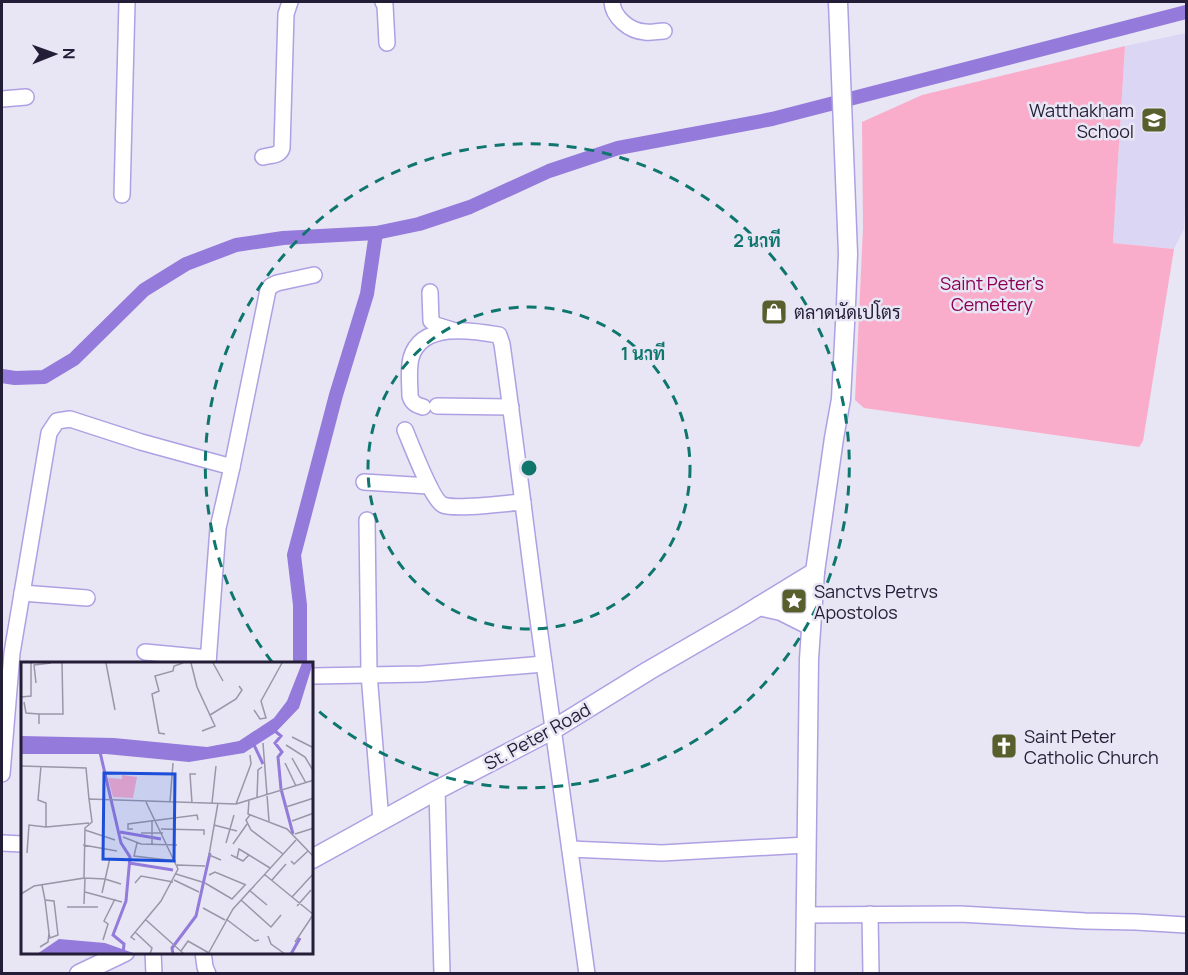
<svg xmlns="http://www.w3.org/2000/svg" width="1188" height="975" viewBox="0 0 1188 975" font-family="Manrope,Sarabun,sans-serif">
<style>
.built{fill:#dcd6f5}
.green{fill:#f9adcb}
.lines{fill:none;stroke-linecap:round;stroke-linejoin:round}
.canal{stroke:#947adb;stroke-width:14}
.minor-casing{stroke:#afa0e3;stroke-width:18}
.tertiary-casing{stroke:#afa0e3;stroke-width:21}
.minor{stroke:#fff;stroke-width:15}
.tertiary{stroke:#fff;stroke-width:18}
.ring{fill:none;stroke:#0f766e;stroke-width:3;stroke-dasharray:10 8}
.labels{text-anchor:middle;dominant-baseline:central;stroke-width:5;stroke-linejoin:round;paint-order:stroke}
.poi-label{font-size:18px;fill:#241d37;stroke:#e8e6f4;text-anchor:start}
.park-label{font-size:18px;fill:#8c0053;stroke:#e8e6f4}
.street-label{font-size:18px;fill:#241d37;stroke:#e8e6f4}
.inset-river{fill:none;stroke:#947adb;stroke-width:3}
.inset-road{fill:none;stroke:#9a96a8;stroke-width:1.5}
.view{fill:#1d4ed8;fill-opacity:0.15;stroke:#1d4ed8;stroke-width:3}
.inset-edge{fill:none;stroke:#241d37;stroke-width:3}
.centre{fill:#0f766e;stroke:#e8e6f4;stroke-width:3}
.ring-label{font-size:18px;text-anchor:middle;font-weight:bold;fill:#0f766e;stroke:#e8e6f4;stroke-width:5;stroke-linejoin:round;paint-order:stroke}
</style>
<rect width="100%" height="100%" fill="#e8e6f4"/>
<polygon class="built" points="1186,33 1186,194 1184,229 1174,249 1113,243 1125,46"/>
<polygon class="green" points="1125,46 1113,243 1174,249 1143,441 1139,447 864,408 855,400 863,228 862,122 922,95"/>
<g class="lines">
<g class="canal">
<polyline points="2,376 15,378 44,377 74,359 144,290 186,264 236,245 283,238 376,233 419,224 470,207 549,171 618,148 772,119 1186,12"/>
<polyline points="300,663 300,605 294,555 336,395 367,294 376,233"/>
</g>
<defs>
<g id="minor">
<polyline points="383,2 385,5 387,43"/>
<path d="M 612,2 C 613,17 629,31 645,32 C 651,33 658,31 664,31"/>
<polyline points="2,99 26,97"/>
<path d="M 263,157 C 271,155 280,156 282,148 L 286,14 L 290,2"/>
<polyline points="122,195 127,2"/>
<polyline points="430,292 431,321 436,325 452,330"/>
<polyline points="437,406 511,407"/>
<path d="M 423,407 C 416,405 412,403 410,396 C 410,385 408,370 411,358 C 421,322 471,330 499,335 L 502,344 C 517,450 529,557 544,663 C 558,767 573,870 587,974"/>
<path d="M 405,430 C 411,444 432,500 443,505 C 456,510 507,503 523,502"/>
<polyline points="364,482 429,486"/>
<polyline points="367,520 369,674 381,821"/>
<polyline points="22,593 87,598"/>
<polyline points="145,652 208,658"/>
<polyline points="208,663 218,528 232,467 268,290 271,286 277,283 314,275"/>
<polyline points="312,676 422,674 544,664"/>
<polyline points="2,774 12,653 49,433 57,421 70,419 141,442 232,467"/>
<polyline points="437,790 442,974"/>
<polyline points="2,843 22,844"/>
<polyline points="570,849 662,853 806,845"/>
<polyline points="870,914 871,974"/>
<polyline points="805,915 960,914 1085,921 1136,922 1186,925"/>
<polyline points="153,952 154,974"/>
<polyline points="203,952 205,967 208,974"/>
</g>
<g id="tertiary">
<polyline points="759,606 781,611 811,626"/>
<polyline points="312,859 437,790 554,729 648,671 743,616 815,572"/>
<polyline points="79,974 125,952"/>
<polyline points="805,974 809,659 815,572 834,438 841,399 846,305 848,254 838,2"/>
</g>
</defs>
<use href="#minor" class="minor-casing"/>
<use href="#tertiary" class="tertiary-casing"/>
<use href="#minor" class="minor"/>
<use href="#tertiary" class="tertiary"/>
</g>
<g class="ring">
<circle cx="529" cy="468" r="161"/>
<path d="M272 662A322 322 0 1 1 314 707"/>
</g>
<defs>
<symbol id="school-square" viewBox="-11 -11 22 22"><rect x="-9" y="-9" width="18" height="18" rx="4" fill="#585e2c" stroke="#e8e6f4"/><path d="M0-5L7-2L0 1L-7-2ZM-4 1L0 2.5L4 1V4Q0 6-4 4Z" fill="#fff"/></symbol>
<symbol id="shop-square" viewBox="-11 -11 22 22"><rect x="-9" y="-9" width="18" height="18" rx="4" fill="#585e2c" stroke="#e8e6f4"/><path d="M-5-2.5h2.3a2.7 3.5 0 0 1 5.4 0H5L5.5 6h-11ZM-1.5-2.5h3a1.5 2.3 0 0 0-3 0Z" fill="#fff"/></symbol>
<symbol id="sight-square" viewBox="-11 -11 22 22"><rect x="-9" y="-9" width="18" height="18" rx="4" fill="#585e2c" stroke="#e8e6f4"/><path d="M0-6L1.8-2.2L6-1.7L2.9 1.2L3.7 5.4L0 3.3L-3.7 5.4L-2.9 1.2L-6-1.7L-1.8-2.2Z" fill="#fff"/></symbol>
<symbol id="church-square" viewBox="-11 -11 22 22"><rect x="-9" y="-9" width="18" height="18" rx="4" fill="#585e2c" stroke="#e8e6f4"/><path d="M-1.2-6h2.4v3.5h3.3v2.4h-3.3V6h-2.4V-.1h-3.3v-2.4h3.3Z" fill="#fff"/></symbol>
</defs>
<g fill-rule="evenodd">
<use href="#school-square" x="1139" y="105" width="30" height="30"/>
<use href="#shop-square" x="759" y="297" width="30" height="30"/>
<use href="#sight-square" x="779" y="586" width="30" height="30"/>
<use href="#church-square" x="989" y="731" width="30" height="30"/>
</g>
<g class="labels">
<g class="poi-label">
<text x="1134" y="110" text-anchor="end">Watthakham<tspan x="1134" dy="21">School</tspan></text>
<text x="794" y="312">ตลาดนัดเปโตร</text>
<text x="814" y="591">Sanctvs Petrvs<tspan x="814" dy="21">Apostolos</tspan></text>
<text x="1024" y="736">Saint Peter<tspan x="1024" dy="21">Catholic Church</tspan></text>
</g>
<g class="park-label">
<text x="992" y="283">Saint Peter's<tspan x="992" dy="21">Cemetery</tspan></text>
</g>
<g class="street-label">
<text transform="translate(537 736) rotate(-29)">St. Peter Road</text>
</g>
</g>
<g transform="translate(21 662)">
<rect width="292" height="292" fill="#e8e6f4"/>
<path d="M 101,113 L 116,115 L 112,136 L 92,135 L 87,116 L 101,117 Z" fill="#f9adcb"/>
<path d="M 281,1 L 292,1 L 278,46 L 254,71 L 223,91 L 168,100 L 85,92 L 0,92 L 0,74 L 93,76 L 186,85 L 218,79 L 253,56 L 266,39 ZM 38,277 L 84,281 L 115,292 L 16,292 Z" fill="#947adb"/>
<path class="inset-river" d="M 254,69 L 260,74 L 254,81 L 261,90 L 257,95 L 260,127M 233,83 L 242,102M 79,90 L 100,181 L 109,195 L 105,239 L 92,273 L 103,282 L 102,292M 260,127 L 272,172M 99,170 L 140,177M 108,201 L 152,208M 152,292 L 151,286 L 175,254 L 189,191M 270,292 L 279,276"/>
<path class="inset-road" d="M 85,1 L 94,48M 170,1 L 176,25 L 194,64 L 181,69M 192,1 L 202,19M 15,21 L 13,3 L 30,1M 0,35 L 10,34 L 10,1M 3,40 L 5,51 L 18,52M 233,48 L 239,57 L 245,56 L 240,39 L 261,1M 189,53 L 215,37 L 221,28 L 218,24M 18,62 L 18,52 L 42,52 L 41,1M 144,72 L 138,71 L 131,32 L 138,29 L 134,14 L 152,9 L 153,4 L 162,1M 271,75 L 293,86M 242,81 L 248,159M 265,83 L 284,95 L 293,110M 271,96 L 285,121M 264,101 L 275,124M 0,104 L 65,106 L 68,137M 20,104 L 17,138 L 25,141 L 25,165M 236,136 L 237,108 L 241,105M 228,138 L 227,152 L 266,167 L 293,195M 149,140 L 152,101M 171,141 L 169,112 L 175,112M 191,141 L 195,104M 197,141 L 188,193 L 200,198M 215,142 L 230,102 L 229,93M 265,145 L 293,136M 229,153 L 225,158 L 230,168 L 262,192M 131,159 L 131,183M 271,159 L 293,151M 193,163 L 216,169M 112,167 L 107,167 L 107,162 L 176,153 L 177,158M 140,167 L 183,168 L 183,173M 64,168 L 94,178M 120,171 L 142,171M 274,172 L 293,166M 102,175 L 120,182 L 156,183M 116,181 L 113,194 L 155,199M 205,181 L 213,153M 212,182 L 226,162M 62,183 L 96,189M 6,191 L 8,163 L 25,165 L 68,161M 210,193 L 222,199 L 228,193 L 249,206M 216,196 L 218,187 L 228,193M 270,199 L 273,202 L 287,189M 156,203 L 184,204M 155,212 L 181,220M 243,212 L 293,253M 188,213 L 194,210 L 225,223M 63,216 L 84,217 L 100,222M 153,218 L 178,230M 251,218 L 265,202M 114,221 L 120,214 L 152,220M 184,221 L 211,237 L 224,223M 21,223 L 24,238 L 33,239 L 37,273 L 29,276 L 28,272M 228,228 L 246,243M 64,230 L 101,240M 81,231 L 89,196M 0,232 L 13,224 L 63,216 L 64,166 L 71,160 L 68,137 L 215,142 L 293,118M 271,235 L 293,211M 220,238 L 250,265 L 260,253M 63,242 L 64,216M 276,244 L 290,228M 46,245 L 77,245M 182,246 L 204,258M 205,257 L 234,279 L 238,278M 125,258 L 163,292M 114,270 L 131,286 L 129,292M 247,274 L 250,282 L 264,292M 82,278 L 87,262 L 83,259 L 94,237M 114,278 L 110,275 L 140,239 L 157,207 L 125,140M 274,280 L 292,253M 19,285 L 27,280 L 28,271 L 24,238M 160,289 L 167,279 L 188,291M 187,292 L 212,247 L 275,178"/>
<path class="view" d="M 83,111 L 154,112 L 153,199 L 82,197 Z"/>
<rect width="292" height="292" class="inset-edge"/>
</g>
<circle cx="529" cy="468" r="9" class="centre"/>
<g class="ring-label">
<text x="757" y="247">2 นาที</text>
<text x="643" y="360">1 นาที</text>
</g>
<rect width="1188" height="975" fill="none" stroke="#241d37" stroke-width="6"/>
<g transform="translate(54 54) rotate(89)" stroke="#e8e6f4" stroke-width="4.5" paint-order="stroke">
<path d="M0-4.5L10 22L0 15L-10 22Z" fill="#241d37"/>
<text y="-9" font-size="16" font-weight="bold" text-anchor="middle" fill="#241d37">N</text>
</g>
</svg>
